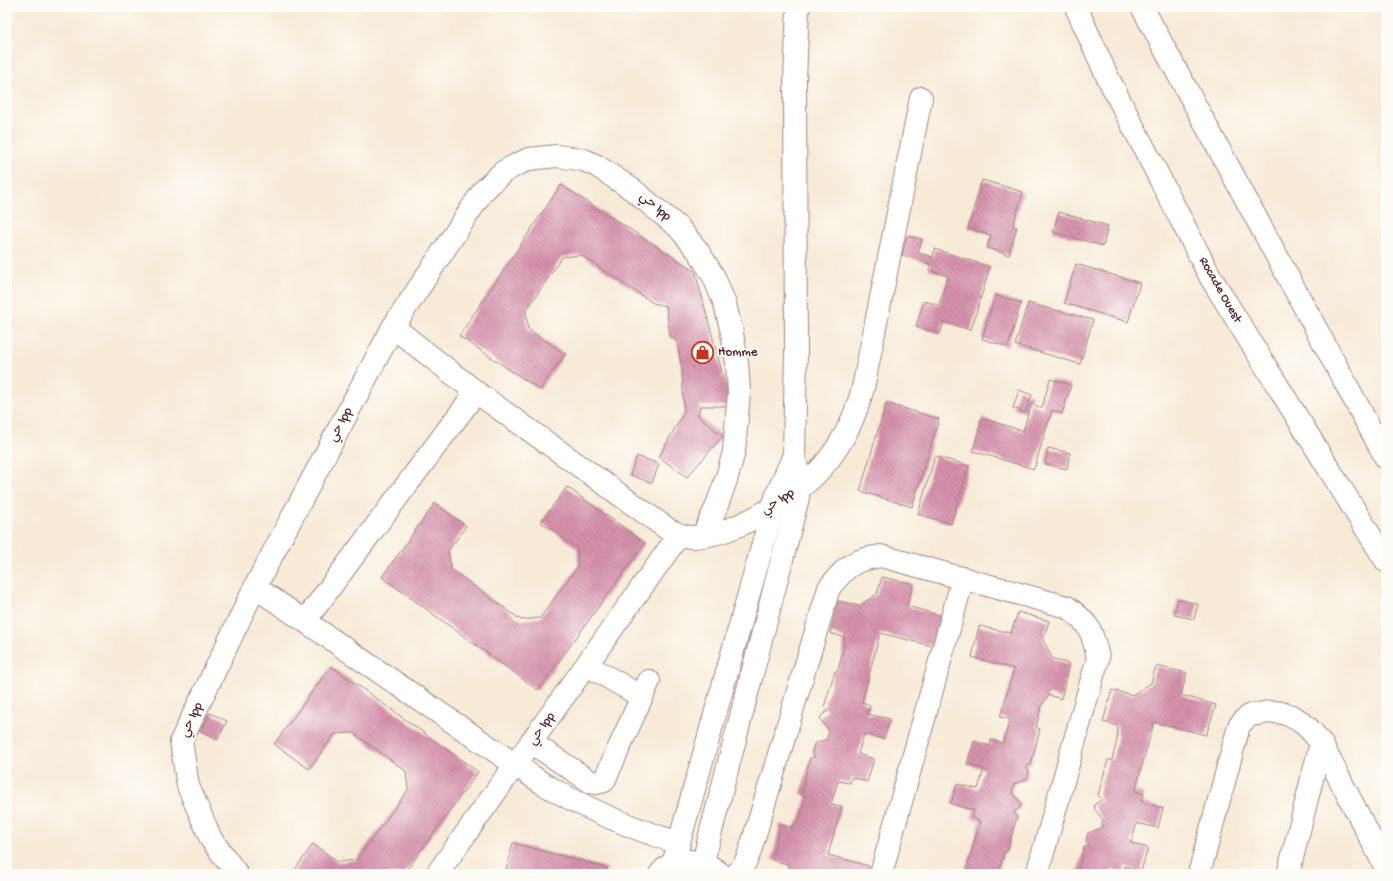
<svg xmlns="http://www.w3.org/2000/svg" width="1393" height="881" viewBox="0 0 1393 881" font-family="'Gochi Hand','Playpen Sans Arabic',sans-serif">
<style>
.building{fill:url(#building-back-hatch)}
.lines{fill:none;stroke-linecap:round;stroke-linejoin:round}
.minor-casing{stroke:#a08481;stroke-width:24}
.major-casing{stroke:#a08481;stroke-width:24}
.highway-casing{stroke:#a08481;stroke-width:24}
.minor{stroke:#fff;stroke-width:22}
.major{stroke:#fff;stroke-width:22}
.highway{stroke:#fff;stroke-width:22}
.labels{text-anchor:middle;dominant-baseline:central;stroke-width:4;stroke-linejoin:round;paint-order:stroke}
.street-label{font-size:13px;fill:#4a1f2b;stroke:#fdfcf7}
.poi-label{font-size:13px;fill:#4a1f2b;stroke:#fdfcf7;text-anchor:start}
</style>
<defs>
<pattern id="building-back-hatch" width="6" height="6" patternUnits="userSpaceOnUse"><rect width="6" height="6" fill="#d792ad"/><path d="M-1 5l2 2M0 0l6 6M5-1l2 2" fill="none" stroke="#b0778d"/></pattern>
</defs>
<rect width="100%" height="100%" fill="#fdfcf7"/>
<filter id="ink" filterUnits="userSpaceOnUse"><feTurbulence type="fractalNoise" baseFrequency=".025" numOctaves="2"/><feDisplacementMap in="SourceGraphic" scale="8" xChannelSelector="R" yChannelSelector="G"/><feConvolveMatrix kernelMatrix="1 2 1 2 8 2 1 2 1" color-interpolation-filters="sRGB"/></filter>
<filter id="wash" filterUnits="userSpaceOnUse"><feTurbulence type="fractalNoise" baseFrequency=".012" numOctaves="4" result="noise"/><feDisplacementMap in="SourceGraphic" scale="16" xChannelSelector="R" yChannelSelector="G"/><feGaussianBlur stdDeviation="0.9" result="paint"/><feColorMatrix in="noise" values="0 0 0 0 0 0 0 0 0 0 0 0 0 0 0 0 0 1.4 0 .05"/><feComposite in="paint" operator="in"/></filter>
<g filter="url(#wash)">
<rect width="100%" height="100%" fill="#f7ead7"/>
<g id="blocks">
<g class="building">
<polygon points="982,180 1023,192 1013,226 1017,227 1009,255 987,248 991,235 968,228"/>
<polygon points="561,185 695,271 731,406 700,406 698,416 723,436 687,477 659,457 684,412 682,369 677,341 670,336 666,306 653,303 581,255 562,257 526,311 528,329 565,354 540,390 459,336"/>
<polygon points="1059,212 1108,226 1103,246 1053,232"/>
<polygon points="907,236 922,239 918,253 933,257 935,249 990,267 971,330 944,322 940,334 916,326 924,301 939,305 948,276 929,270 930,264 902,255"/>
<polygon points="1076,264 1140,283 1128,322 1064,303"/>
<polygon points="995,295 1021,303 1008,347 982,339"/>
<polygon points="1028,303 1093,320 1080,364 1015,345"/>
<polygon points="1050,379 1071,385 1062,414 1052,410 1034,469 973,451 982,418 1023,431 1031,404 1042,408"/>
<polygon points="1019,390 1032,395 1025,413 1013,408"/>
<polygon points="886,403 939,419 912,507 860,491"/>
<polygon points="1048,448 1070,453 1067,469 1045,464"/>
<polygon points="637,456 659,464 652,483 630,475"/>
<polygon points="935,456 969,466 951,524 918,514"/>
<polygon points="567,487 645,543 538,690 382,577 435,503 466,526 448,551 451,569 521,620 540,618 578,566 577,548 541,522"/>
<polygon points="882,577 913,584 907,606 942,616 932,646 880,633 862,702 870,705 867,714 890,719 884,739 864,734 858,754 874,759 867,782 852,777 850,783 838,781 831,804 842,806 828,855 869,866 867,874 793,874 788,864 772,860 780,824 793,828 800,818 806,796 801,794 810,758 815,757 812,752 814,744 827,739 829,731 820,719 822,715 828,711 824,707 835,671 838,671 843,651 844,637 830,633 838,601 859,606 877,594"/>
<polygon points="1178,599 1198,604 1194,619 1174,615"/>
<polygon points="1018,612 1049,621 1043,640 1053,659 1069,664 1061,699 1049,695 1042,705 1036,727 1040,729 1031,765 1026,766 1029,771 1027,779 1014,784 1012,792 1021,804 1020,808 1014,812 1017,817 1007,852 1004,852 998,874 965,874 980,821 971,818 974,810 951,804 957,784 978,789 984,769 967,764 974,741 990,746 991,740 1003,743 1010,719 1000,717 1014,669 972,657 979,626 1011,633"/>
<polygon points="331,666 478,772 404,874 292,874 313,844 338,862 356,860 408,790 406,771 353,733 335,734 309,769 274,744"/>
<polygon points="1156,666 1187,673 1181,695 1216,705 1206,735 1154,722 1135,791 1144,794 1141,802 1163,808 1158,828 1137,823 1131,843 1148,848 1141,871 1125,866 1124,872 1112,869 1111,874 1077,874 1084,847 1089,846 1086,841 1088,833 1101,828 1103,820 1094,808 1095,804 1102,800 1098,795 1108,760 1112,760 1117,740 1118,726 1103,722 1112,690 1132,695 1151,683"/>
<polygon points="210,713 227,721 218,739 201,731"/>
<polygon points="513,843 607,868 605,874 505,874"/>
</g>
</g>
</g>
<g filter="url(#ink)">
<use href="#blocks" fill-opacity="0" stroke="#a08481" stroke-width="1"/>
<g class="lines">
<defs>
<g id="minor">
<path d="M 393,327 L 476,392 L 669,530 C 676,533 683,537 692,537 C 737,536 802,494 829,459 C 846,437 856,415 863,388 L 921,98"/>
<path d="M 255,587 L 542,783 C 586,809 630,828 679,843"/>
<polyline points="305,621 476,392"/>
<polyline points="587,665 642,697"/>
<polyline points="532,743 591,782 596,783 604,781 649,681"/>
<polyline points="237,874 211,839 188,786 181,741 255,587 393,327 483,191 503,172 516,165 529,159 557,156 584,160 597,166 633,190 679,228 698,251 714,277 725,304 732,333 737,363 739,392 734,452 726,480 716,508 703,535"/>
<polyline points="437,874 679,535"/>
<path d="M 737,874 L 745,863 L 750,851 L 829,588 C 847,566 852,560 881,556 L 1067,607 C 1090,624 1092,630 1098,658 L 1037,874"/>
<polyline points="881,874 963,578"/>
<path d="M 1199,874 L 1239,726 C 1242,722 1247,717 1251,715 C 1254,714 1260,714 1263,713 C 1289,708 1306,723 1321,743 L 1386,868"/>
<polyline points="1288,874 1321,743"/>
</g>
<g id="major">
<polyline points="703,862 798,498 799,477 794,455 796,352 795,80 798,7"/>
<polyline points="673,864 777,494 794,455"/>
<path d="M 660,874 C 676,854 704,859 721,874"/>
</g>
<g id="highway">
<polyline points="1076,7 1107,76 1211,278 1386,561"/>
<polyline points="1142,7 1386,458"/>
</g>
</defs>
<use href="#minor" class="minor-casing"/>
<use href="#major" class="major-casing"/>
<use href="#highway" class="highway-casing"/>
<use href="#minor" class="minor"/>
<use href="#major" class="major"/>
<use href="#highway" class="highway"/>
</g>
</g>
<defs>
<symbol id="shop-ring" viewBox="-11 -11 22 22"><circle r="9.5" fill="#fdfcf7" stroke="#c8321e" stroke-width="1.5"/><path d="M-5-2.5h2.3a2.7 3.5 0 0 1 5.4 0H5L5.5 6h-11ZM-1.5-2.5h3a1.5 2.3 0 0 0-3 0Z" fill="#c8321e"/></symbol>
</defs>
<g fill-rule="evenodd">
<use href="#shop-ring" x="690" y="340" width="25" height="25"/>
</g>
<g class="labels">
<g class="street-label">
<text transform="translate(655 207) rotate(40)">حي lpp</text>
<text transform="translate(1220 290) rotate(60)">Rocade Ouest</text>
<text transform="translate(341 425) rotate(-62)">حي lpp</text>
<text transform="translate(778 502) rotate(-34)">حي lpp</text>
<text transform="translate(192 720) rotate(-65)">حي lpp</text>
<text transform="translate(542 729) rotate(-55)">حي lpp</text>
</g>
<g class="poi-label">
<text x="718" y="352">Homme</text>
</g>
</g>
<rect width="1393" height="881" fill="none" stroke="#fdfcf7" stroke-width="24"/>
</svg>
